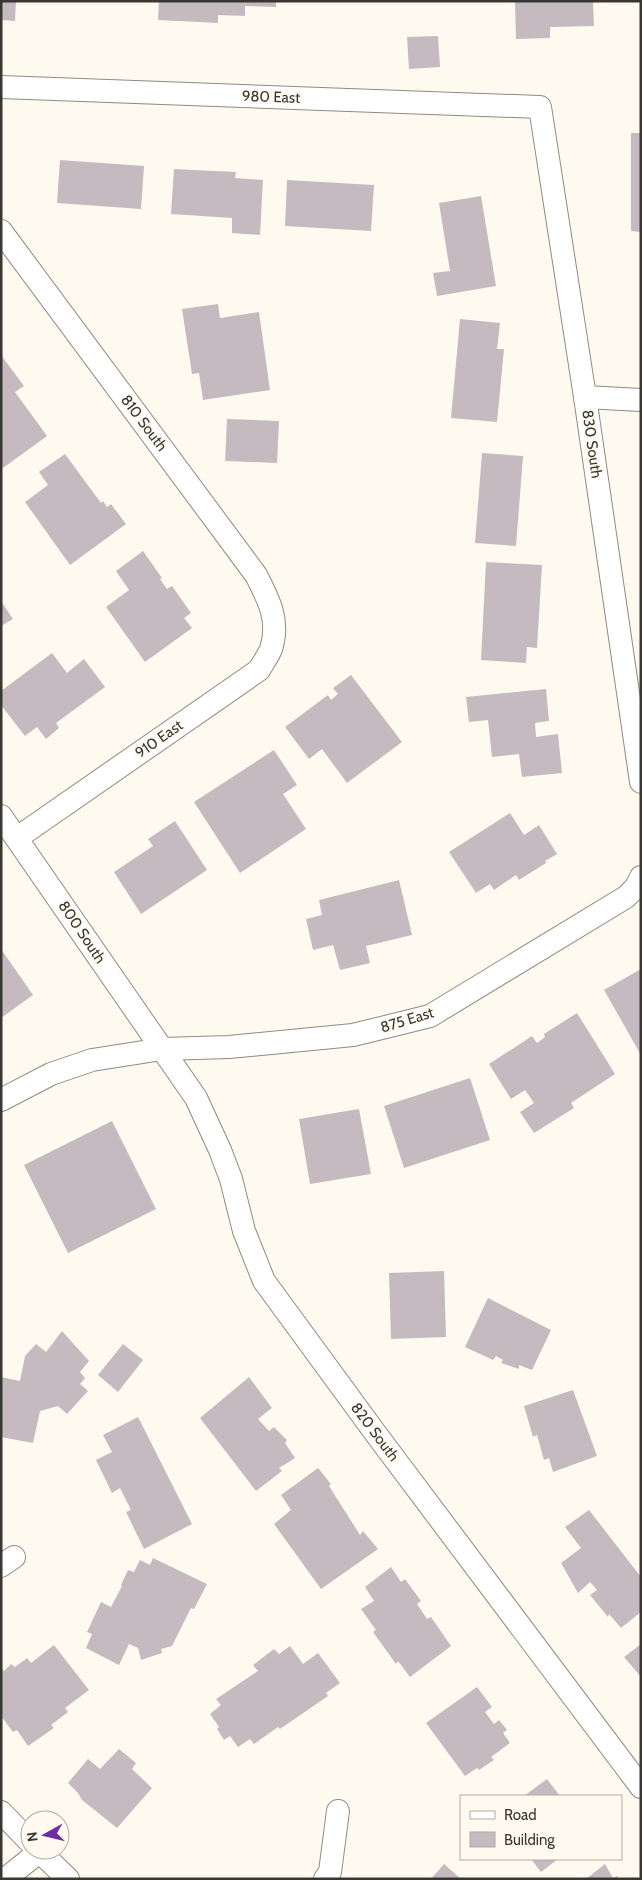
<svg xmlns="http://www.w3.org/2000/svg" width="642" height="1880" viewBox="0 0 642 1880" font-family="Cabin,sans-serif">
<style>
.building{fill:#c5bac0}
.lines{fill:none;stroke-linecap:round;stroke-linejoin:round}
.minor-casing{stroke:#8f8a80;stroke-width:24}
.minor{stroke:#fff;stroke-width:22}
.labels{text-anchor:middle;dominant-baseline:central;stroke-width:4;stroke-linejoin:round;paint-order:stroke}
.street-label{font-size:15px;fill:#383732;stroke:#fffaef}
</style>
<rect width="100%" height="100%" fill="#fffaef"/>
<g class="building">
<polygon points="1,1 16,1 15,21 1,20"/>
<polygon points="159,1 276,1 276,7 245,6 245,16 218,15 218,23 158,20"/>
<polygon points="515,1 593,1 594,26 550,27 550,38 516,39"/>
<polygon points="438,36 440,67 409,69 407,37"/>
<polygon points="631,133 641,133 641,232 631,231"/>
<polygon points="60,160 144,166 141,209 57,203"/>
<polygon points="174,169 236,172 235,178 263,180 260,235 232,233 232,218 171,214"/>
<polygon points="287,180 374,185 371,231 285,226"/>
<polygon points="481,196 496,286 437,296 433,273 450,271 439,203"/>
<polygon points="218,304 220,318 259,312 270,390 203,400 199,373 192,374 182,309"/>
<polygon points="460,319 500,323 497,349 504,349 497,422 451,418"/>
<polygon points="1,355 24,386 15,392 47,436 3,468 1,466"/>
<polygon points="227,419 279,421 277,463 225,461"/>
<polygon points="482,453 523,456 516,546 475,543"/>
<polygon points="65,454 101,503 103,501 107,507 111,504 126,524 70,565 25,502 48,485 39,472"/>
<polygon points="143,551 162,578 160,579 167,589 172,586 191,613 184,618 192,628 145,662 106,607 129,590 116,571"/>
<polygon points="486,562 542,565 537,648 527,647 526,663 481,660"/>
<polygon points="1,601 13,619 1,626"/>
<polygon points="52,653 67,673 84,659 105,687 56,723 59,728 46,739 37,727 25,736 1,705 1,691"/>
<polygon points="351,675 402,742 347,783 322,749 309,759 285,727 328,695 331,700 338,694 333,688"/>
<polygon points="546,689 549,721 535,723 536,737 558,734 562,773 522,777 519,754 492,757 488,720 469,722 466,697"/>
<polygon points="274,750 297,785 283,794 306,829 240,873 194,802"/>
<polygon points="510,813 524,835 539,825 557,854 545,861 546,863 519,880 516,875 494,890 490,884 476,893 449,852"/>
<polygon points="175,821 207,870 141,914 114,872 153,846 148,839"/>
<polygon points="399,880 412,935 366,946 370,963 340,970 333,945 313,950 306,919 322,915 319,900"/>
<polygon points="1,949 33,995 1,1018"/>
<polygon points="641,969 641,1055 604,990"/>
<polygon points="577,1013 615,1074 571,1103 574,1108 534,1133 520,1112 534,1103 525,1090 511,1099 489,1064 532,1036 537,1043 545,1037 544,1034"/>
<polygon points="470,1078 490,1140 404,1168 384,1106"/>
<polygon points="359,1109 371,1174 310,1184 299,1119"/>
<polygon points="112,1121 156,1209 68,1253 24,1165"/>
<polygon points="444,1271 446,1337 391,1339 389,1273"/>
<polygon points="488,1298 551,1330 532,1370 519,1365 519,1369 501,1363 503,1360 496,1356 493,1360 465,1347"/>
<polygon points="62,1331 89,1361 80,1372 85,1378 80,1384 88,1391 67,1414 58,1406 40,1411 33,1443 1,1437 1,1377 20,1381 25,1356 36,1344 46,1352"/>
<polygon points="123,1344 143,1360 118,1392 98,1375"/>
<polygon points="249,1377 272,1408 258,1419 269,1431 274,1427 287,1440 285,1443 295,1458 279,1468 282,1471 256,1491 200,1418"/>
<polygon points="573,1390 597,1456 553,1472 549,1458 544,1460 537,1435 533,1437 524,1406"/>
<polygon points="138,1417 192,1524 144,1549 126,1512 131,1510 120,1488 112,1493 96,1460 112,1452 103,1435"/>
<polygon points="318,1468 331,1484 329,1486 360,1535 363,1531 378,1549 321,1589 274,1524 291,1510 281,1495"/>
<polygon points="589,1510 641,1577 641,1612 621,1628 609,1614 608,1617 590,1595 597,1590 590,1582 578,1593 561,1563 581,1548 565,1527"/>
<polygon points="153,1558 207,1584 194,1609 191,1608 172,1646 161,1649 162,1653 141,1660 138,1648 129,1644 119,1665 86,1648 92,1634 87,1632 101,1602 111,1607 122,1586 121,1585 128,1570 134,1572 140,1560 150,1565"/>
<polygon points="391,1567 401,1582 405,1579 421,1601 417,1604 427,1619 431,1617 451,1646 410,1677 398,1661 396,1664 373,1632 376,1630 361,1609 374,1601 365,1587"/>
<polygon points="641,1644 641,1677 624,1657"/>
<polygon points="54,1645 89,1690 65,1708 68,1712 51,1725 54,1728 28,1746 17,1730 13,1732 1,1716 1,1667 4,1671 11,1664 15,1667 27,1658 31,1663"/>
<polygon points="290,1646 303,1664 318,1653 340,1683 326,1693 328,1696 280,1729 278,1727 254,1744 250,1739 238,1747 230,1736 224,1740 217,1729 219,1727 210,1714 221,1705 216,1699 258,1671 253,1665 274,1649 279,1654"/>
<polygon points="477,1687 492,1707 485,1712 494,1724 499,1720 507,1730 503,1733 510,1743 491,1757 494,1760 479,1770 477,1768 465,1776 426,1723"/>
<polygon points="119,1749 136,1763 132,1769 152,1788 117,1828 82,1800 78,1793 68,1783 88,1759 100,1769"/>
<polygon points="547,1779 560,1796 524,1796"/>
<polygon points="531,1859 558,1859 541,1872"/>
<polygon points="444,1864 461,1879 431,1879"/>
<polygon points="605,1864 613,1878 617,1876 619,1879 586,1879"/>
</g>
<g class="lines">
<defs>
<g id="minor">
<polyline points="1,87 540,107 585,397 641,782"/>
<path d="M 1,231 L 256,575 C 269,600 280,621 271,649 C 268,656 263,663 259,670 L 17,838"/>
<polyline points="585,397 641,400"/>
<polyline points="1,816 196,1098 220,1150 231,1179 244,1231 264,1281 376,1434 641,1787"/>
<polyline points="1,1100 51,1074 92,1060 162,1049 229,1047 353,1035 430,1016 626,897 636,887 641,877"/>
<polyline points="1,1566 14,1557"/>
<polyline points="1,1812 30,1842"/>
<polyline points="38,1850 68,1879"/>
<polyline points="5,1879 39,1852"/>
<polyline points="325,1879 330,1872 338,1811"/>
</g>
</defs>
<use href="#minor" class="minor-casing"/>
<use href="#minor" class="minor"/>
</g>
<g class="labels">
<g class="street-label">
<text transform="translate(271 97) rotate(2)">980 East</text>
<text transform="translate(144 423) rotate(53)">810 South</text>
<text transform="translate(592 444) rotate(82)">830 South</text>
<text transform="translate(159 739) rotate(-35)">910 East</text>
<text transform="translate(82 932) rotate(56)">800 South</text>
<text transform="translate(407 1020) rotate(-17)">875 East</text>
<text transform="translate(375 1432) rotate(53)">820 South</text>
</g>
</g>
<rect width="642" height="1880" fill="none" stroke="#383732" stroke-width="5"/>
<rect x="460" y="1795" width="162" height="65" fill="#fffaef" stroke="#afaca3"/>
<rect x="470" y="1811" width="25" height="8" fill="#ffffff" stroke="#afaca3"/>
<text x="504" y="1820" font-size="15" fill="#383732">Road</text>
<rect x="470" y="1832" width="25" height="15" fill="#c5bac0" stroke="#afaca3"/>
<text x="504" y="1845" font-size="15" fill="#383732">Building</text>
<g transform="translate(45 1835) rotate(262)"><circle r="24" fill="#fffaef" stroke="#afaca3"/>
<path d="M0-4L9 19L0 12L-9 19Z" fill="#702da1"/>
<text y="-8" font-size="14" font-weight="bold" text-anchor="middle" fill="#383732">N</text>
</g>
</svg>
